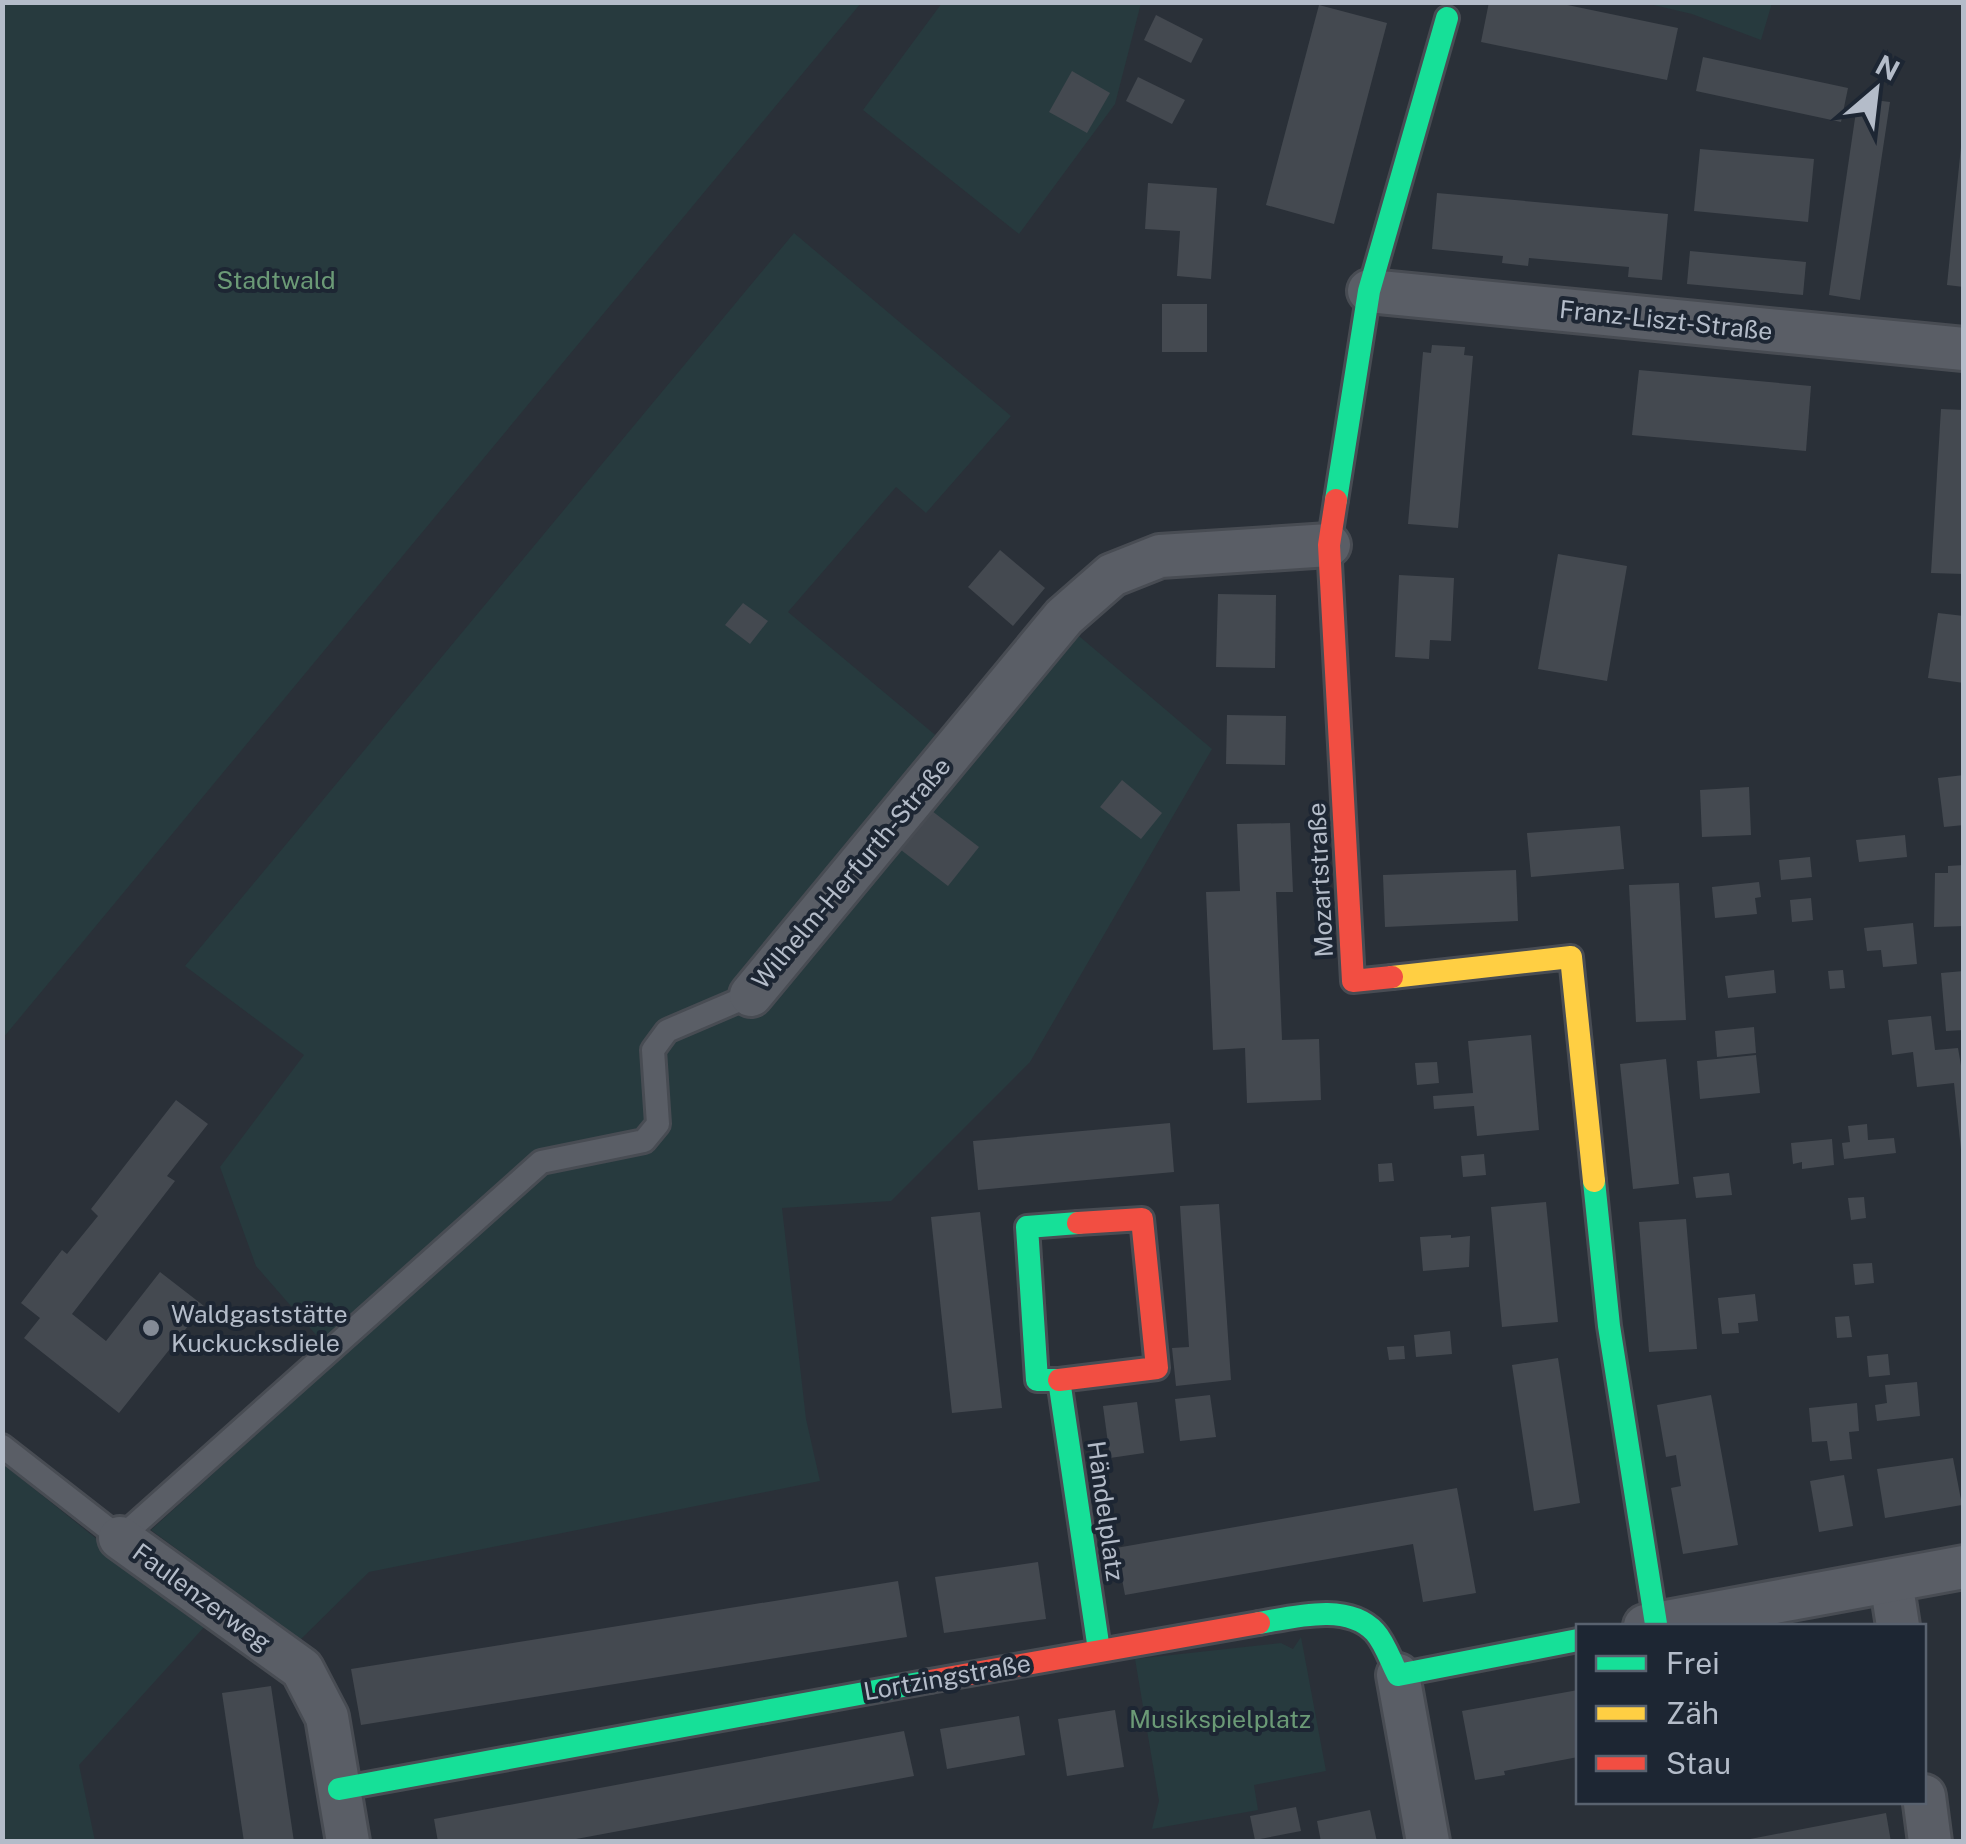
<svg xmlns="http://www.w3.org/2000/svg" width="1966" height="1844" viewBox="0 0 1966 1844" font-family="'Public Sans',sans-serif">
<style>
.green{fill:#273a3e}
.building{fill:#444950}
.lines{fill:none;stroke-linecap:round;stroke-linejoin:round}
.lane-casing{stroke:#484c53;stroke-width:28}
.street-casing{stroke:#484c53;stroke-width:48}
.fast-casing{stroke:#484c53;stroke-width:28}
.slow-casing{stroke:#484c53;stroke-width:28}
.jam-casing{stroke:#484c53;stroke-width:28}
.lane{stroke:#5a5e66;stroke-width:22}
.street{stroke:#5a5e66;stroke-width:42}
.fast{stroke:#16e098;stroke-width:22}
.slow{stroke:#ffcf43;stroke-width:22}
.jam{stroke:#f24e42;stroke-width:22}
.poi-dot{fill:#848b96;stroke:#1d2633;stroke-width:4}
.labels{text-anchor:middle;dominant-baseline:central;stroke-width:8;stroke-linejoin:round;paint-order:stroke}
.park-label{font-size:25px;fill:#6b9a76;stroke:#1d2633}
.street-label{font-size:25px;fill:#b4bcc9;stroke:#1d2633}
.poi-label{font-size:25px;fill:#b4bcc9;stroke:#1d2633;text-anchor:start}
</style>
<rect width="100%" height="100%" fill="#2a3038"/>
<g class="green">
<polygon points="3,2 861,3 3,1038 2,3"/>
<polygon points="942,3 1141,3 1115,104 1019,234 863,110"/>
<polygon points="1645,3 1772,2 1772,3 1761,40 1692,14"/>
<polygon points="794,233 1011,416 926,513 896,487 788,612 970,764 1079,636 1212,749 1030,1062 891,1201 782,1208 806,1419 820,1481 369,1572 300,1640 151,1530 338,1360 256,1266 220,1167 304,1055 185,966"/>
<polygon points="2,1463 205,1626 79,1765 95,1841 3,1841"/>
<polygon points="1301,1637 1326,1771 1254,1785 1258,1810 1152,1829 1159,1801 1135,1659 1281,1643 1293,1649"/>
</g>
<g class="building">
<polygon points="1489,2 1553,2 1678,28 1667,80 1481,42"/>
<polygon points="1319,5 1387,23 1334,224 1266,205"/>
<polygon points="1156,15 1203,39 1191,63 1144,40"/>
<polygon points="1703,57 1848,88 1841,122 1696,91"/>
<polygon points="1072,71 1110,93 1087,133 1049,112"/>
<polygon points="1138,77 1185,100 1172,124 1126,101"/>
<polygon points="1858,98 1890,102 1860,300 1829,295"/>
<polygon points="1961,147 1964,147 1964,287 1947,285"/>
<polygon points="1700,149 1814,159 1808,222 1694,211"/>
<polygon points="1148,183 1217,188 1211,279 1177,276 1180,231 1145,229"/>
<polygon points="1437,193 1668,214 1662,280 1628,277 1629,267 1529,258 1528,266 1502,263 1503,256 1432,249"/>
<polygon points="1690,251 1806,262 1803,295 1687,284"/>
<rect x="1162" y="304" width="45" height="48"/>
<polygon points="1432,345 1465,347 1464,355 1473,356 1458,528 1408,524 1423,352 1431,353"/>
<polygon points="1639,370 1811,386 1806,451 1632,435"/>
<polygon points="1941,409 1964,410 1964,574 1931,573"/>
<polygon points="1000,550 1045,588 1013,626 968,587"/>
<polygon points="1558,554 1627,566 1607,681 1538,669"/>
<polygon points="1399,575 1454,578 1451,641 1430,640 1429,659 1395,657"/>
<polygon points="1218,594 1276,595 1275,668 1216,667"/>
<polygon points="743,603 768,621 750,644 725,625"/>
<polygon points="1938,613 1964,616 1964,683 1928,678"/>
<polygon points="1227,715 1286,716 1285,765 1226,764"/>
<polygon points="1964,775 1964,825 1944,827 1938,778"/>
<polygon points="1122,780 1162,813 1141,839 1100,807"/>
<polygon points="1749,787 1751,835 1702,837 1700,790"/>
<polygon points="932,811 979,847 948,886 901,850"/>
<polygon points="1290,823 1293,892 1276,892 1282,1040 1319,1039 1321,1100 1247,1103 1245,1048 1213,1050 1206,892 1240,891 1237,824"/>
<polygon points="1620,826 1624,869 1531,877 1527,833"/>
<polygon points="1905,835 1907,857 1859,862 1856,840"/>
<polygon points="1810,857 1812,877 1781,880 1779,860"/>
<polygon points="1964,865 1964,926 1934,927 1935,873 1948,873 1948,866"/>
<polygon points="1516,870 1518,921 1385,927 1383,875"/>
<polygon points="1759,882 1761,897 1755,898 1757,914 1715,918 1712,887"/>
<polygon points="1679,883 1686,1020 1636,1022 1629,885"/>
<polygon points="1811,898 1813,920 1792,922 1790,900"/>
<polygon points="1913,923 1917,964 1883,967 1881,950 1867,951 1864,928"/>
<polygon points="1774,970 1776,993 1728,998 1725,976"/>
<polygon points="1843,970 1845,988 1830,989 1828,971"/>
<polygon points="1964,971 1964,1030 1946,1031 1941,973"/>
<polygon points="1931,1016 1935,1050 1958,1048 1964,1083 1964,1150 1961,1150 1954,1083 1917,1087 1913,1052 1892,1055 1888,1020"/>
<polygon points="1754,1027 1756,1053 1717,1057 1715,1031"/>
<polygon points="1531,1035 1539,1130 1477,1136 1474,1106 1434,1109 1433,1096 1473,1093 1468,1041"/>
<polygon points="1756,1055 1760,1093 1700,1099 1697,1061"/>
<polygon points="1666,1059 1679,1184 1633,1189 1620,1064"/>
<polygon points="1437,1062 1439,1083 1417,1085 1415,1063"/>
<polygon points="176,1100 208,1124 167,1176 175,1181 72,1314 106,1341 160,1272 204,1306 119,1413 24,1338 40,1318 21,1303 62,1250 67,1254 98,1216 91,1209"/>
<polygon points="1170,1123 1174,1172 978,1190 973,1141"/>
<polygon points="1867,1124 1868,1140 1894,1138 1896,1153 1844,1159 1842,1143 1850,1142 1848,1126"/>
<polygon points="1832,1139 1834,1165 1802,1169 1802,1162 1793,1164 1791,1143"/>
<polygon points="1484,1154 1486,1175 1463,1177 1461,1156"/>
<polygon points="1392,1163 1394,1181 1379,1182 1378,1164"/>
<polygon points="1729,1173 1732,1195 1696,1198 1693,1177"/>
<polygon points="1864,1197 1866,1218 1851,1220 1848,1198"/>
<polygon points="1546,1202 1558,1322 1502,1327 1491,1207"/>
<polygon points="1219,1204 1231,1380 1176,1386 1172,1348 1189,1347 1180,1206"/>
<polygon points="980,1212 1002,1408 952,1413 931,1217"/>
<polygon points="1686,1219 1697,1349 1649,1352 1639,1222"/>
<polygon points="1451,1235 1451,1238 1470,1236 1469,1267 1423,1271 1420,1237"/>
<polygon points="1872,1263 1874,1283 1855,1285 1853,1264"/>
<polygon points="1755,1294 1758,1321 1738,1323 1739,1333 1722,1334 1718,1298"/>
<polygon points="1849,1316 1852,1337 1837,1338 1835,1317"/>
<polygon points="1450,1331 1452,1354 1416,1357 1414,1335"/>
<polygon points="1404,1346 1405,1359 1389,1360 1387,1347"/>
<polygon points="1888,1354 1890,1375 1869,1377 1867,1356"/>
<polygon points="1558,1358 1580,1503 1534,1511 1512,1365"/>
<polygon points="1917,1382 1920,1416 1877,1421 1875,1405 1887,1403 1885,1385"/>
<polygon points="1210,1395 1216,1437 1180,1441 1175,1399"/>
<polygon points="1711,1395 1738,1545 1683,1554 1671,1488 1681,1486 1678,1468 1676,1455 1666,1457 1657,1405"/>
<polygon points="1137,1402 1144,1453 1110,1458 1103,1406"/>
<polygon points="1857,1403 1859,1431 1849,1432 1852,1459 1830,1461 1827,1441 1812,1442 1809,1408"/>
<polygon points="1953,1458 1962,1505 1885,1518 1877,1469"/>
<polygon points="1844,1475 1853,1526 1819,1532 1810,1481"/>
<polygon points="1457,1488 1476,1593 1423,1602 1413,1544 1125,1595 1116,1548"/>
<polygon points="1038,1562 1046,1619 944,1633 935,1577"/>
<polygon points="898,1581 907,1637 361,1725 351,1669"/>
<polygon points="271,1686 294,1842 244,1842 222,1693"/>
<polygon points="1578,1690 1578,1757 1504,1771 1505,1775 1475,1780 1462,1711"/>
<polygon points="1115,1710 1124,1767 1067,1776 1058,1719"/>
<polygon points="1019,1716 1025,1755 947,1769 940,1729"/>
<polygon points="904,1731 914,1776 560,1842 438,1842 434,1819"/>
<polygon points="1296,1807 1301,1831 1255,1840 1250,1816"/>
<polygon points="1370,1810 1377,1842 1321,1842 1317,1821"/>
<polygon points="1886,1813 1891,1842 1746,1842 1745,1840"/>
</g>
<g class="lines">
<defs>
<polyline id="lane" points="2,1446 120,1538 541,1162 644,1141 658,1124 653,1050 667,1031 751,995"/>
<g id="street">
<polyline points="1369,291 1964,349"/>
<polyline points="751,995 1064,617 1112,575 1160,556 1329,545"/>
<polyline points="120,1538 302,1669 327,1717 348,1842"/>
<polyline points="1891,1581 1898,1626"/>
<polyline points="1645,1626 1964,1567"/>
<polyline points="1398,1675 1428,1842"/>
<polyline points="1924,1796 1930,1842"/>
</g>
<g id="fast">
<polyline points="1336,500 1369,291 1447,18"/>
<polyline points="1594,1181 1609,1326 1656,1624"/>
<polyline points="1078,1223 1027,1227 1037,1380 1059,1380 1099,1650"/>
<path d="M 1259,1623 C 1294,1617 1348,1602 1375,1632 C 1385,1643 1391,1662 1398,1675 L 1578,1640"/>
<polyline points="339,1789 930,1681"/>
</g>
<polyline id="slow" points="1392,977 1571,957 1594,1181"/>
<g id="jam">
<polyline points="1336,500 1329,545 1353,981 1392,977"/>
<polyline points="1059,1380 1157,1368 1142,1219 1078,1223"/>
<polyline points="930,1681 1259,1623"/>
</g>
</defs>
<use href="#lane" class="lane-casing"/>
<use href="#street" class="street-casing"/>
<use href="#fast" class="fast-casing"/>
<use href="#slow" class="slow-casing"/>
<use href="#jam" class="jam-casing"/>
<use href="#lane" class="lane"/>
<use href="#street" class="street"/>
<use href="#fast" class="fast"/>
<use href="#slow" class="slow"/>
<use href="#jam" class="jam"/>
</g>
<circle class="poi-dot" cx="151" cy="1328" r="10"/>
<g class="labels">
<g class="park-label">
<text x="276" y="280">Stadtwald</text>
<text x="1220" y="1719">Musikspielplatz</text>
</g>
<g class="street-label">
<text transform="translate(1666 320) rotate(6)">Franz-Liszt-Straße</text>
<text transform="translate(851 873) rotate(-50)">Wilhelm-Herfurth-Straße</text>
<text transform="translate(1320 880) rotate(-93)">Mozartstraße</text>
<text transform="translate(1106 1511) rotate(82)">Händelplatz</text>
<text transform="translate(202 1597) rotate(36)">Faulenzerweg</text>
<text transform="translate(947 1677) rotate(-10)">Lortzingstraße</text>
</g>
<g class="poi-label">
<text x="171" y="1314">Waldgaststätte<tspan x="171" dy="29">Kuckucksdiele</tspan></text>
</g>
</g>
<rect width="1966" height="1844" fill="none" stroke="#b4bcc9" stroke-width="10"/>
<rect x="1576" y="1624" width="350" height="180" fill="#1d2633" stroke="#59626f" stroke-width="2.5"/>
<rect x="1596" y="1656" width="50" height="15" fill="#16e098" stroke="#59626f" stroke-width="2.5"/>
<text x="1666" y="1674" font-size="30" fill="#b4bcc9">Frei</text>
<rect x="1596" y="1706" width="50" height="15" fill="#ffcf43" stroke="#59626f" stroke-width="2.5"/>
<text x="1666" y="1724" font-size="30" fill="#b4bcc9">Zäh</text>
<rect x="1596" y="1756" width="50" height="15" fill="#f24e42" stroke="#59626f" stroke-width="2.5"/>
<text x="1666" y="1774" font-size="30" fill="#b4bcc9">Stau</text>
<g transform="translate(1876 90) rotate(28)" stroke="#1d2633" stroke-width="8" paint-order="stroke">
<path d="M0-8L18 38L0 25L-18 38Z" fill="#b4bcc9"/>
<text y="-15" font-size="28" font-weight="bold" text-anchor="middle" fill="#b4bcc9">N</text>
</g>
</svg>
